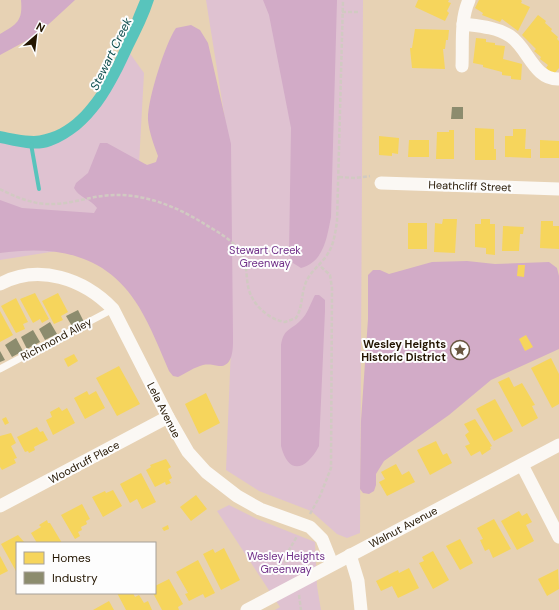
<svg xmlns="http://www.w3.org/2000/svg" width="559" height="610" viewBox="0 0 559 610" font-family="'DM Sans',sans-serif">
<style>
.green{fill:#dfc2d1}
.forest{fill:#d2abc7}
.water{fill:#58c4bc}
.homes{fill:#f6d55c}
.industry{fill:#8c8c6e}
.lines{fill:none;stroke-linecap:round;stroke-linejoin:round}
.stream{stroke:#58c4bc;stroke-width:4}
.path{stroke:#d1cac2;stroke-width:2.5;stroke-dasharray:4 2;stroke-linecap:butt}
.service{stroke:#fbf8f4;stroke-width:7}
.minor{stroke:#fbf8f4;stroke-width:13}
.labels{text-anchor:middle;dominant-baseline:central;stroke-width:4;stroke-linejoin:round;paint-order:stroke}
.street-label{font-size:11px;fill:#231501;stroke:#fdfdfd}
.park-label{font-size:11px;fill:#713089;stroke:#fdfdfd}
.poi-label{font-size:11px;font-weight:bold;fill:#231501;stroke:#fdfdfd;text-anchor:end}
.water-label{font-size:12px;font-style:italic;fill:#0a4b4b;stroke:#fdfdfd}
</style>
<rect width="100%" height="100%" fill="#e7d2b4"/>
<g class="green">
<polygon points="206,0 363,0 360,533 347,538 337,534 311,511 259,491 226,470 231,347 148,315 119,278 96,261 63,250 0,260 0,137 54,140 84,126 126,48 144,73 139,164 220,171 226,126"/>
<polygon points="229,505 257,519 315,542 317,586 321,610 275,610 280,607 217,511"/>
</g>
<g class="forest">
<path d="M 21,0 L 75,0 L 37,35 L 0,55 L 0,34 C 17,24 23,21 21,0 Z"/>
<path d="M 263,0 L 337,0 L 331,217 C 327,237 324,262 301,268 L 293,263 L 289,255 L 291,128 L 269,15 Z"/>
<path d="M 191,25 L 200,30 L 208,43 L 231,144 L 233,336 C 233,346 234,367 219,366 C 213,365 209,364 203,365 C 195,367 186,373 178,377 L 173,376 L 169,371 C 160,350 151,327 139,307 C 107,254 57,245 0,253 L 0,200 L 22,208 L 94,213 L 97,208 C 91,199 79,198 74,188 L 76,183 L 88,173 L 100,143 L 107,143 L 147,165 L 156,162 L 158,156 C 154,145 149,132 148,120 C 147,101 165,44 176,28 Z"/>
<polygon points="467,261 495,264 549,262 557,268 559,276 559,349 491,380 449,415 384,461 376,474 376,485 374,491 369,494 363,493 360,489 361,421 368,319 368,275 373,270 380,270 389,274 432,262"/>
<path d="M 315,295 L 319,295 L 325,300 L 325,311 L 319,446 C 307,469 289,477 281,446 L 281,345 C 284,328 290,331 300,321 C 308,314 310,304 315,295 Z"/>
</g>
<path class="water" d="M 140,0 L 154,0 C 149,16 141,32 133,48 C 115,87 94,130 51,146 C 35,152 16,146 0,143 L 0,131 C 11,133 23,136 34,136 C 94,132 120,47 140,0 Z"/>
<g class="homes">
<polygon points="418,0 449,0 448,2 451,3 447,11 449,13 445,21 415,7"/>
<polygon points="479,0 521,0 522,1 521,3 530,7 518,31 502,19 500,22 482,15 483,13 475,8"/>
<polygon points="538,15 546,21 545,23 552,29 551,31 558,37 557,39 559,41 559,68 554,74 546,68 548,65 540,59 541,57 534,51 536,49 522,35"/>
<polygon points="415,29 449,30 448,40 446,40 445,49 443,49 445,69 412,68 410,48 412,48"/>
<polygon points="476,38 486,39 486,42 495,43 495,45 505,46 503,59 522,64 521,80 511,79 511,76 502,75 502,72 483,67 483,65 473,63"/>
<polygon points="475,128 494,129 494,149 496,149 496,160 475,160"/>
<polygon points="513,129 526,129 525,149 531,149 531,158 505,157 505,136 513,136"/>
<polygon points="449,130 454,130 454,159 436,159 437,132 449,132"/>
<polygon points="379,136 399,138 398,154 392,153 392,156 379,155"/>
<polygon points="409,140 429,140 429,157 408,157"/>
<polygon points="540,140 559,141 559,158 540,158"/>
<polygon points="443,219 457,219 455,253 434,252 435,223 442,224"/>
<polygon points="481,219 490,219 490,224 495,224 495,255 486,254 486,248 475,247 475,224 481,224"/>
<polygon points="541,221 553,221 553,226 559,226 559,249 540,248"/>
<rect x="408" y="223" width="19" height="26"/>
<polygon points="503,226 524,227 523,234 520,234 519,251 502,251"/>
<polygon points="518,265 525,265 524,277 517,276"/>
<polygon points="35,293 49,319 42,323 40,319 33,323 20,299"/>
<polygon points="58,293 68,312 61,316 63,320 54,324 42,301"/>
<polygon points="16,298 28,322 23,324 25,329 16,333 1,306"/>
<polygon points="0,311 13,335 0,342"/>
<polygon points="526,335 533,347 525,351 519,339"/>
<polygon points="74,354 78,361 68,367 64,359"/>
<polygon points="551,358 559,374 559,404 552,408 531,368"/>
<polygon points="119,366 140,404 117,416 96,378"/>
<polygon points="509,377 514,387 522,383 535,405 532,406 538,418 522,427 498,382"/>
<polygon points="87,391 89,395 96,391 105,408 85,419 74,398"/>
<polygon points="206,393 220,423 199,434 185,404"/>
<polygon points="495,399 513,431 494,441 476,409"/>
<polygon points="59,407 62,411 67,408 75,423 53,435 46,420 52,417 50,412"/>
<polygon points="6,417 9,423 5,425 2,419"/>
<polygon points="475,419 492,446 490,447 491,449 482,455 480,451 471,456 465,446 470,444 465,435 469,432 464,424"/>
<polygon points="37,427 40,432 43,431 48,440 34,447 35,450 29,453 28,451 25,452 17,437"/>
<polygon points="11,433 16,443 11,446 17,458 14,459 16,463 2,470 0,467 0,436"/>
<polygon points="436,441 443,455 447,453 452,463 430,475 417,450"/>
<polygon points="166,459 171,467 168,469 172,478 169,480 171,483 166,485 165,482 155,487 146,470 151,467 150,465"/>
<polygon points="396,464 402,475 409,471 415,482 387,496 379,482 385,479 381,472"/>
<polygon points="141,473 156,502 142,509 137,499 130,503 120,484"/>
<polygon points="113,490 122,506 103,517 92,497 105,491 106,493"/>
<polygon points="196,495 207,509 191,521 180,507"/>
<polygon points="82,504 90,519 86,521 87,524 81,527 82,530 78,532 80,536 75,539 61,515"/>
<polygon points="519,511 522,516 527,513 532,522 526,525 534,541 517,550 501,521"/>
<polygon points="494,519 511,549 493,558 489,549 485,551 480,540 483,539 477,528"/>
<polygon points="47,520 48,523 50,523 62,543 37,543 31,533 41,527 39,525"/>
<polygon points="168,525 169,529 164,531 162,528"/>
<polygon points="18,535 25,543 17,543 17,573 1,544"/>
<polygon points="460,539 473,563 460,570 446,546"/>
<polygon points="224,548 240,580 221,590 203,554 213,549 215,553"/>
<polygon points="433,551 449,580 433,589 419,563 424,561 422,557"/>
<polygon points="0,556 8,571 0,575"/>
<polygon points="198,560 215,593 205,598 203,594 189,601 185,594 188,593 176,572"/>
<polygon points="409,568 419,588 398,598 392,586 381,591 376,581 398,570 399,573"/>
<polygon points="558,569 559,589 547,596 538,579"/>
<polygon points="169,579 183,604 178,607 179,610 162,610 153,593 155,593 155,586"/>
<polygon points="117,593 133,593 135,597 139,595 144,603 148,601 152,610 126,610"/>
<polygon points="109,601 114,610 93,610"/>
</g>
<g class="industry">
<polygon points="452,107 463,107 463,119 451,119"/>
<polygon points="78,310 84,322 73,328 66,316"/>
<polygon points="50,322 57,334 45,340 39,329"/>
<polygon points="33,330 40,342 27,349 21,337"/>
<polygon points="16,338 23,351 12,357 5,345"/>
<polygon points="0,351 5,360 0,362"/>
</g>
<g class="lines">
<polyline class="stream" points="31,144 39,189"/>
<g class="path">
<polyline points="342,12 359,12"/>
<polyline points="339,177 355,178 370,176"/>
<path d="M 0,189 C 15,197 35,205 52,204 C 73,204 94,195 115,195 C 146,194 180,208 206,225 C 218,232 234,241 241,253 C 247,263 246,275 248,286 C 251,303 267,319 285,322 L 296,318 C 303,307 301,294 306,282 C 310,272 321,264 327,255 C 334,245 335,233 337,222 L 343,0"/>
<polyline points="310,514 320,496 331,468 332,288 330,275 319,265"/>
<path d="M 289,574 C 280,559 290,550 297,536"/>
<polyline points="299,595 301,610"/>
</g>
<polyline class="service" points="0,369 113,309"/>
<g class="minor">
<path d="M 463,24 C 479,26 496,27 510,36 C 528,48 534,80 559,79"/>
<path d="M 462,66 C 463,44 460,20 469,0"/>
<polyline points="381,183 559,189"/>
<path d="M 0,284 C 39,263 84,279 113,309 L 168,417 L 188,452 L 206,472 L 237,496 L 260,509 L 310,527 L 322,539 L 332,564"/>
<polyline points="522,465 559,537"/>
<polyline points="0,506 168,417"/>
<polyline points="350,555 358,581 361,610"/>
<polyline points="247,610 559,445"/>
</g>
</g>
<defs>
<symbol id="sight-ring" viewBox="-11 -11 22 22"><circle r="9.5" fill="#fdfdfd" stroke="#685740" stroke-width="1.5"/><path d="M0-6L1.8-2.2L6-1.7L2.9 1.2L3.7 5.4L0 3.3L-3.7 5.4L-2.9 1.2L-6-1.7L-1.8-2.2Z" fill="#685740"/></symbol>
</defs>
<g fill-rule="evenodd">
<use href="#sight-ring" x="449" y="339" width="22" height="22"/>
</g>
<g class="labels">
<g class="street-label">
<text transform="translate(470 186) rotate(2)">Heathcliff Street</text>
<text transform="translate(56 339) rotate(-28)">Richmond Alley</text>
<text transform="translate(164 410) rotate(63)">Lela Avenue</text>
<text transform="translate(84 462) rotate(-28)">Woodruff Place</text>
<text transform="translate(403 527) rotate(-28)">Walnut Avenue</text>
</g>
<g class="park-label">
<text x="265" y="250">Stewart Creek<tspan x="265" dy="13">Greenway</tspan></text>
<text x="286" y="556">Wesley Heights<tspan x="286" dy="13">Greenway</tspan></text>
</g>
<g class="poi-label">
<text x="446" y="344">Wesley Heights<tspan x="446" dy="13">Historic District</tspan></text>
</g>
<g class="water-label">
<text transform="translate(111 54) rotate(-64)">Stewart Creek</text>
</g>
</g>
<rect x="16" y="542" width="140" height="52" fill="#fdfdfd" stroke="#a6a098"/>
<rect x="24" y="552" width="20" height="12" fill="#f6d55c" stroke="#a6a098"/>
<text x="52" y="562" font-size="12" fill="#231501">Homes</text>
<rect x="24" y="572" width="20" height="12" fill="#8c8c6e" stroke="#a6a098"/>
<text x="52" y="582" font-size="12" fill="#231501">Industry</text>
<g transform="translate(36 36) rotate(28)" stroke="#fdfdfd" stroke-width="3" paint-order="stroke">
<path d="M0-3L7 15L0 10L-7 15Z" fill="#231501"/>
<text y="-6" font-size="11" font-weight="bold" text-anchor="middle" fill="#231501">N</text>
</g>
</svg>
